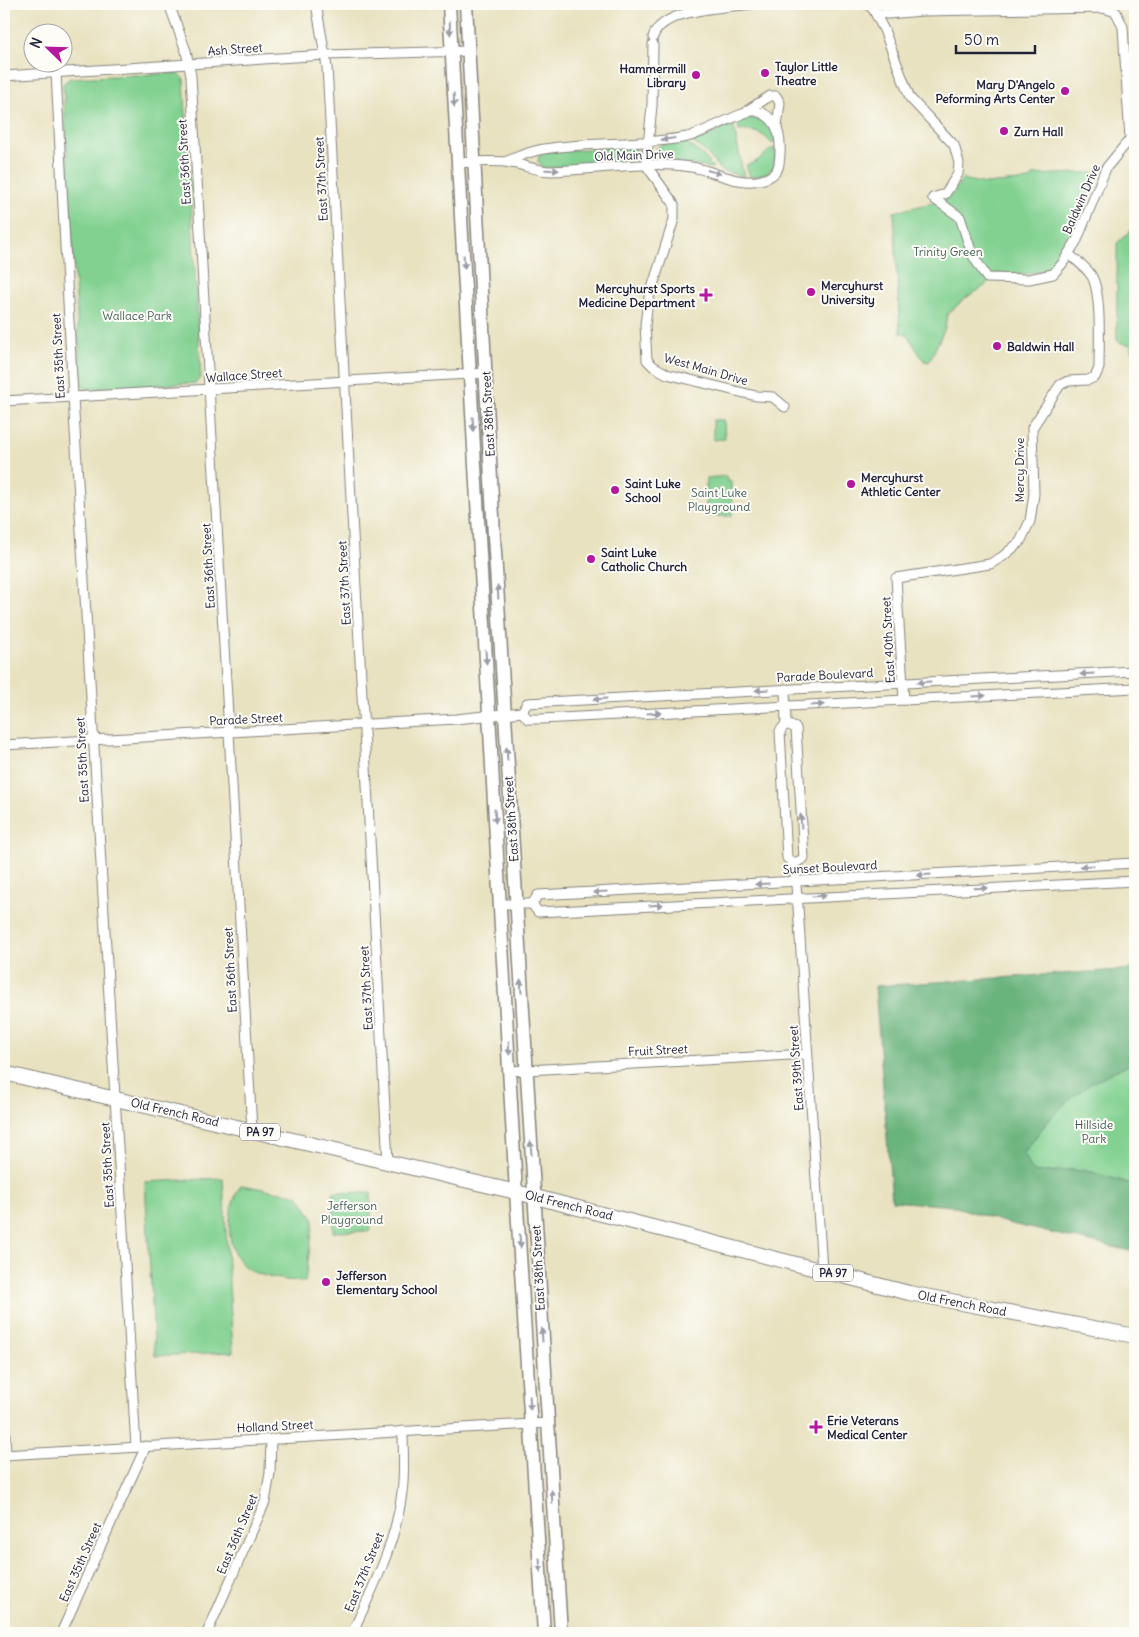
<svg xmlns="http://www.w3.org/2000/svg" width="1139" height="1637" viewBox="0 0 1139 1637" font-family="Delius,sans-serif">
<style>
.green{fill:#82d191;stroke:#527a66}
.forest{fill:#69b37b;stroke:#466a5b}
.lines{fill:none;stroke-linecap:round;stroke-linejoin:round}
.minor-casing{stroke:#85827e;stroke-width:11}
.secondary-casing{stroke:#85827e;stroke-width:15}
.primary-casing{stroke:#85827e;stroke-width:16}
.minor{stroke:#fff;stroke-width:9}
.secondary{stroke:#fff;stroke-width:12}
.primary{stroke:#fff;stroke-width:14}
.oneway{fill:#9c9ca7}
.poi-dot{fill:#b5179e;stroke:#fdfcf7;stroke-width:2}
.labels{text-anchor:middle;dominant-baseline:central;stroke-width:4;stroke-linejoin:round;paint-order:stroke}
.shield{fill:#fdfcf7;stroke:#646373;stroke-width:1}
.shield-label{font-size:11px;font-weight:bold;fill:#22223b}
.street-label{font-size:12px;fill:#22223b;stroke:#fdfcf7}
.poi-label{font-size:12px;font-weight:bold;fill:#22223b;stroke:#fdfcf7;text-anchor:start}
.park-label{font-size:12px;fill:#445f59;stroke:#fdfcf7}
</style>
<rect width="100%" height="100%" fill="#fdfcf7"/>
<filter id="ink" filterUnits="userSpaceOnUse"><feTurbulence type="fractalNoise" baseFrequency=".02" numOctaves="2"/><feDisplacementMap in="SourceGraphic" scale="10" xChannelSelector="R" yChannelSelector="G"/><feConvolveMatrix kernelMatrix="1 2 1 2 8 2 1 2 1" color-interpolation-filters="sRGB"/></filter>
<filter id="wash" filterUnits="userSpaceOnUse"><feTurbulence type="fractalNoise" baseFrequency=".0096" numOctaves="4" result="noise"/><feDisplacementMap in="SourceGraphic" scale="20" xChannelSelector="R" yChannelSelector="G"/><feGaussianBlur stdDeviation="1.12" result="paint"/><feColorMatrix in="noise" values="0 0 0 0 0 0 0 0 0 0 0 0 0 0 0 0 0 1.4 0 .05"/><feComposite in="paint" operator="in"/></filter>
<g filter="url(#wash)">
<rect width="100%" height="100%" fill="#e8e2c0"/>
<g class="green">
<polygon points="178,73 184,79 201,378 196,383 85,389 81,383 63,84 70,78"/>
<path d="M 749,118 C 766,120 775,126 775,143 L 771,143 C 763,132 752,130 739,131 L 738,122 Z"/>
<polygon points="733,123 744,177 720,170 707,153 691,141 713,134"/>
<polygon points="683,141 703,155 713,168 663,161 656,157 656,148 663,144"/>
<polygon points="631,146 638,151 637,159 634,161 543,168 538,161 539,156 546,152"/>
<path d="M 775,148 C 776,171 771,174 750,177 L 746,165 C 762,162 767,149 775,148 Z"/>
<path d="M 1099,172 C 1096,190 1087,207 1079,223 C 1074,233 1069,245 1063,255 C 1050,275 1017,277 995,273 L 985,286 L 964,299 L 947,315 L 945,328 L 929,362 L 924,361 L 906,333 L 900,333 L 894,212 L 945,200 L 952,195 L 962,179 L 985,184 L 1030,180 L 1034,175 Z"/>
<polygon points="1135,227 1135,351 1131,350 1131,345 1121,343 1117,339 1117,243"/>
<polygon points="713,420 724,420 725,439 713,440"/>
<polygon points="726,476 727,481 731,481 732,516 706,516 706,478"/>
<path d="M 1135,1056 L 1135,1185 L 1088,1171 L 1069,1170 L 1036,1173 L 1029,1167 L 1024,1153 C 1053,1111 1082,1081 1131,1064 Z"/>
<polygon points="223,1178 233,1352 155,1356 145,1182"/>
<path d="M 241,1185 L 298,1195 L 314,1220 L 305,1282 C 288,1280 258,1278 245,1267 C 223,1249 227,1207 241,1185 Z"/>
<polygon points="333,1192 371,1193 371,1231 333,1232"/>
</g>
<path class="forest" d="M 1135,969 L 1135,1056 L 1131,1064 C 1084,1081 1051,1112 1024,1153 L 1029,1167 L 1036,1173 L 1069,1170 L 1088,1171 L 1135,1185 L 1135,1252 L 1007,1223 L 953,1206 L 892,1201 L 875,986 Z"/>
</g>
<g filter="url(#ink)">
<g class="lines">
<defs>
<g id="minor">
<polyline points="169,4 186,51 191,76 252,1130"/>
<polyline points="316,4 327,67 388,1162"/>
<polyline points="867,4 878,13 888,14 922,11 1103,8 1116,12 1123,27 1130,139 1106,168 1077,240 1062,264 1053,274 1029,279 987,278 972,254 960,217 933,198"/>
<polyline points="873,9 884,30 910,98 954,145 959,163 958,174 945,194 933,198"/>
<path d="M 653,37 C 662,8 725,8 751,4"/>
<polyline points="653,44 652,106 646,165 674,204 674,219 648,301 645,325 647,360 653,366 667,374 756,396 773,397 785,407"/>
<polyline points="56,73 73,397 136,1447"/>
<polyline points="4,76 326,55 467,51"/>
<polyline points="748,110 770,96 776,96 780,103 777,127"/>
<path d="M 458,163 C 475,162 494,160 511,163 C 525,165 537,171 551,171 C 598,170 644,160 691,167 C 713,170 738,186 761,180 C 769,178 778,173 779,164 C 782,143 781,117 756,111 C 746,109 704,133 687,137 C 640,146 591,141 544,149 C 530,151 517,157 505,162"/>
<polyline points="4,401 486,373"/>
<polyline points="785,689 786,724"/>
<path d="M 904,700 L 896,578 L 990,564 L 1002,557 L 1020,542 L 1030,521 L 1034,494 L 1032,428 L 1060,385 L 1068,381 L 1088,380 L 1095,377 L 1099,368 C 1099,347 1102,291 1091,275 C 1086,267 1076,260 1068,254"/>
<polyline points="522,712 527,703 1135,671"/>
<polyline points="522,712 528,719 541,719 1135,688"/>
<polyline points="4,745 456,719 522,712"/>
<polyline points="1135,863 538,895 532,904 538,912 1135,881"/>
<polyline points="794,864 804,858 796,728 786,724 780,731 787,858 794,864 798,907 822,1270"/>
<polyline points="501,904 532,904"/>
<polyline points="510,1071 807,1054"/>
<polyline points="4,1414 6,1454 4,1460"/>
<polyline points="4,1455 548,1423"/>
<polyline points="61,1633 146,1446"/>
<polyline points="207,1633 265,1502 270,1473 271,1439"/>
<path d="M 352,1633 C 373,1588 396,1543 402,1492 C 405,1472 403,1451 403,1431"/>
</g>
<g id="secondary">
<polyline points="449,4 516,1192 544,1633"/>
<polyline points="466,4 494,536 561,1633"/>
</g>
<polyline id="primary" points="4,1073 516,1192 909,1293 1135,1336"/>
</defs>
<use href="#minor" class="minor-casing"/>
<use href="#secondary" class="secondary-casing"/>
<use href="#primary" class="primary-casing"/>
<use href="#minor" class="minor"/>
<use href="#secondary" class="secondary"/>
<use href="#primary" class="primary"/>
</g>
<defs><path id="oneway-solid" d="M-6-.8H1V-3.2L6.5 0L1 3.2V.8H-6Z" transform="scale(1.25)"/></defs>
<g class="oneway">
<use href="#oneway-solid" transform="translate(450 28) rotate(87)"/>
<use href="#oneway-solid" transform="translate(454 100) rotate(87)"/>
<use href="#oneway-solid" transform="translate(668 139) rotate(173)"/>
<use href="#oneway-solid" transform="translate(552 170) rotate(1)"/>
<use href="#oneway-solid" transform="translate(714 172) rotate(16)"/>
<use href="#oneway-solid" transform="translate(464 262) rotate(87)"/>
<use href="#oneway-solid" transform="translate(473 424) rotate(86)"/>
<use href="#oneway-solid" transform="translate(498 592) rotate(-93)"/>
<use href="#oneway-solid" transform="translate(486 657) rotate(86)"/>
<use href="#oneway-solid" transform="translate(1087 674) rotate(176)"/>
<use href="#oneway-solid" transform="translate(924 682) rotate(177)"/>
<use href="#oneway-solid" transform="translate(762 690) rotate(177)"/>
<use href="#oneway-solid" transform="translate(979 696) rotate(-3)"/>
<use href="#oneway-solid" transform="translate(600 699) rotate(176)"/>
<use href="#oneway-solid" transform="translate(817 705) rotate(-3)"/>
<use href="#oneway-solid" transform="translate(654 713) rotate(-4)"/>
<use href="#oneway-solid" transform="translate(507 754) rotate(-94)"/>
<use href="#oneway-solid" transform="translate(495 816) rotate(87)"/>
<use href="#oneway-solid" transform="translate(801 821) rotate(-93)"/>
<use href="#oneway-solid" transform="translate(1087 866) rotate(177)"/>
<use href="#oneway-solid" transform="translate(924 875) rotate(177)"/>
<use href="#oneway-solid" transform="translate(762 884) rotate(177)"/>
<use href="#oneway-solid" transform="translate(981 888) rotate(-2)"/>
<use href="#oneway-solid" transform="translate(600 892) rotate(177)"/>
<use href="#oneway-solid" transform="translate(819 896) rotate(-3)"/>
<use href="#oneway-solid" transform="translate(656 905) rotate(-3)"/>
<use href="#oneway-solid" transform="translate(521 986) rotate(-94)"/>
<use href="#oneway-solid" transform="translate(509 1048) rotate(87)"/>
<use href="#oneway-solid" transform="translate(531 1148) rotate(-94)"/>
<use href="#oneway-solid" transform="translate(520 1241) rotate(86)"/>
<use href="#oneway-solid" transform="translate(542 1335) rotate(-94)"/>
<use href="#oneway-solid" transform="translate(530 1403) rotate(87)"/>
<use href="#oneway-solid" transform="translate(552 1497) rotate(-93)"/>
<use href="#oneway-solid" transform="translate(540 1565) rotate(86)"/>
</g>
</g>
<g class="poi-dot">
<circle cx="765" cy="73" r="5"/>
<circle cx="696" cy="75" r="5"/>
<circle cx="1065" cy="91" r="5"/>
<circle cx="1004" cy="131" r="5"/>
<circle cx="811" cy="292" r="5"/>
<path d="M703.5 287.5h5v5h5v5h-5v5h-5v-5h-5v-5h5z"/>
<circle cx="997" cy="346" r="5"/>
<circle cx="851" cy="484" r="5"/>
<circle cx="615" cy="490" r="5"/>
<circle cx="591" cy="559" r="5"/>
<circle cx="326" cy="1282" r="5"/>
<path d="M813.5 1419.5h5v5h5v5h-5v5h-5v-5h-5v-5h5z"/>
</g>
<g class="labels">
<g class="shield">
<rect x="240" y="1123.5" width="40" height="17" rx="4"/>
<rect x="813" y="1264.5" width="40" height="17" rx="4"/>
</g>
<g class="shield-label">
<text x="260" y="1132">PA 97</text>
<text x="833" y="1273">PA 97</text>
</g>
<g class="street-label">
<text transform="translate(235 49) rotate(-4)">Ash Street</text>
<text transform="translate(634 155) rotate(-2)">Old Main Drive</text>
<text transform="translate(184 162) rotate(-93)">East 36th Street</text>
<text transform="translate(321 179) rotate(-93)">East 37th Street</text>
<text transform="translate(1081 199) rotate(-66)">Baldwin Drive</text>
<text transform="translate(58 356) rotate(-93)">East 35th Street</text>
<text transform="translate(706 369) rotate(16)">West Main Drive</text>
<text transform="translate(244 375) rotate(-4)">Wallace Street</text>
<text transform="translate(488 414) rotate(-93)">East 38th Street</text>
<text transform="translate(1019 470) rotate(-90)">Mercy Drive</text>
<text transform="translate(208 566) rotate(-93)">East 36th Street</text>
<text transform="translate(344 583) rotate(-93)">East 37th Street</text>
<text transform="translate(888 640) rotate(-93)">East 40th Street</text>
<text transform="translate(825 675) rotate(-3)">Parade Boulevard</text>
<text transform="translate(246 719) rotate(-3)">Parade Street</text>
<text transform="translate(82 760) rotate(-93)">East 35th Street</text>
<text transform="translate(511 819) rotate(-94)">East 38th Street</text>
<text transform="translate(830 867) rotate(-3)">Sunset Boulevard</text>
<text transform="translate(230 970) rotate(-93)">East 36th Street</text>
<text transform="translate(366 988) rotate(-93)">East 37th Street</text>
<text transform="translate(658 1050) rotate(-3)">Fruit Street</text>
<text transform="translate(796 1068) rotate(-94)">East 39th Street</text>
<text transform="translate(175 1112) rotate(13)">Old French Road</text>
<text transform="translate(107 1165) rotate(-93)">East 35th Street</text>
<text transform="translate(569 1205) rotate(14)">Old French Road</text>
<text transform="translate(538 1268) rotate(-93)">East 38th Street</text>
<text transform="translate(962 1303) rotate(11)">Old French Road</text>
<text transform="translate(275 1426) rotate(-3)">Holland Street</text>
<text transform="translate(237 1534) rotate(-67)">East 36th Street</text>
<text transform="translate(80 1562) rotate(-66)">East 35th Street</text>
<text transform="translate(364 1572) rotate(-68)">East 37th Street</text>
</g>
<g class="poi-label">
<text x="775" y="66">Taylor Little<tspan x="775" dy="14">Theatre</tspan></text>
<text x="686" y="68" text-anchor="end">Hammermill<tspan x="686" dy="14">Library</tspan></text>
<text x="1055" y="84" text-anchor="end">Mary D'Angelo<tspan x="1055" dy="14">Peforming Arts Center</tspan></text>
<text x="1014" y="131">Zurn Hall</text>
<text x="821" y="285">Mercyhurst<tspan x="821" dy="14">University</tspan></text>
<text x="695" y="288" text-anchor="end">Mercyhurst Sports<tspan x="695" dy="14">Medicine Department</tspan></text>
<text x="1007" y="346">Baldwin Hall</text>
<text x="861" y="477">Mercyhurst<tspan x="861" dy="14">Athletic Center</tspan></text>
<text x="625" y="483">Saint Luke<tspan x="625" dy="14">School</tspan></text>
<text x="601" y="552">Saint Luke<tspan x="601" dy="14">Catholic Church</tspan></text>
<text x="336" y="1275">Jefferson<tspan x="336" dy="14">Elementary School</tspan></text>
<text x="827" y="1420">Erie Veterans<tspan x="827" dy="14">Medical Center</tspan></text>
</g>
<g class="park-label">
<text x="948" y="251">Trinity Green</text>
<text x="137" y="315">Wallace Park</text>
<text x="719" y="492">Saint Luke<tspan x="719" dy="14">Playground</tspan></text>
<text x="1094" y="1124">Hillside<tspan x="1094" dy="14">Park</tspan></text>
<text x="352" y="1205">Jefferson<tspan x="352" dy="14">Playground</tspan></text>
</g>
</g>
<rect width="1139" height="1637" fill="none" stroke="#fdfcf7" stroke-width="20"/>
<g transform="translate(48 48) rotate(293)"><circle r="24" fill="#fdfcf7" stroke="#a5a5ac"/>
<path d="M0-4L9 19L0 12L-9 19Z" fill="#b5179e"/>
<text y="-8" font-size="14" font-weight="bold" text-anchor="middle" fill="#22223b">N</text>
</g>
<path d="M956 45v8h79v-8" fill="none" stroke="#22223b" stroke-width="2.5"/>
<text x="964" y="45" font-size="15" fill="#22223b" stroke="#fdfcf7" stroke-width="4" paint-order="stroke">50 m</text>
</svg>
